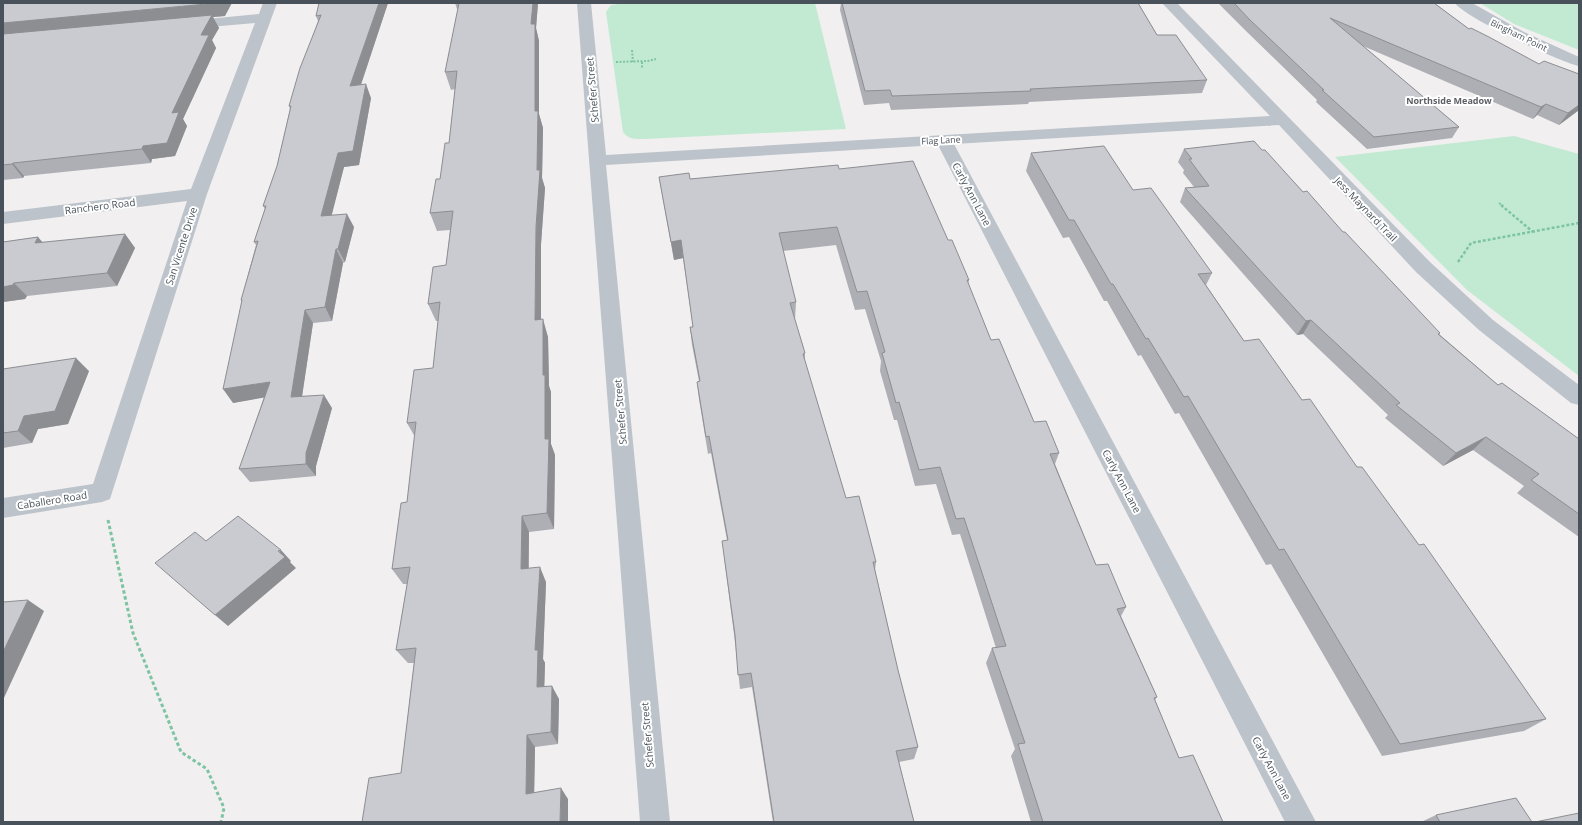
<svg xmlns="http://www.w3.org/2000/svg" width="1582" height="825" viewBox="0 0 1582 825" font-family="'Open Sans',sans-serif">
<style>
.green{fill:#c2ead2}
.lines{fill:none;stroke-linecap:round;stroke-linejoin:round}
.path-far2{stroke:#7dc4a2;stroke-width:2;stroke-dasharray:2 1.5;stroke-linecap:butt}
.path-far1{stroke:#7dc4a2;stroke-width:2.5;stroke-dasharray:3 2;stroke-linecap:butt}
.path{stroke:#7dc4a2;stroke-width:3;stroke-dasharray:3.5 2.5;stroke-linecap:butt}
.street{fill:#bcc3ca;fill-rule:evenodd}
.wall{fill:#adafb4}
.shaded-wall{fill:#8d8e92}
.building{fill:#c9cbd1;stroke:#8d8e92}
.labels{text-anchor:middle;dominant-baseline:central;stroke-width:4;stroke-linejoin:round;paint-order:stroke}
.far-street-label{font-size:9px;fill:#49525a;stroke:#fff}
.far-neighbourhood-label{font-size:9px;font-weight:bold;fill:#5c5f63;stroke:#fff}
.street-label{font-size:10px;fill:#49525a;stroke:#fff}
</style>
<rect width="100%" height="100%" fill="#f1efef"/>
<g class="green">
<path d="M 626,3 L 815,3 L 846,129 L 645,139 C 636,139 629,140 623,132 L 606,12 L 611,5 Z"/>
<polygon points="1480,3 1579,3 1579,50 1514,24"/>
<polygon points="1514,136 1579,154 1579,376 1467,290 1335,157"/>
</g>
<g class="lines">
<g class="path-far2">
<polyline points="632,50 633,62"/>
<polyline points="616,62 648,61 656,59"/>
<polyline points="642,62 642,68"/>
<polyline points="1499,203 1503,206"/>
</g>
<g class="path-far1">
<polyline points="1501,205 1533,232"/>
<polyline points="1458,262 1471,243 1579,223"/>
</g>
<polyline class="path" points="108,520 133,633 181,752 207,769 224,808 221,822"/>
<g class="street">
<polygon points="263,3 277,3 207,194 110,499 102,502 3,518 3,498 93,484 187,201 3,224 3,212 191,189 255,23 187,29 182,28 180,25 182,22 187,21 259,14"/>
<polygon points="577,3 591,3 606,155 1270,116 1162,3 1177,3 1430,262 1493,320 1579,385 1579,405 1571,403 1479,330 1416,272 1279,125 954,144 1316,822 1285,822 938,145 606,165 670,822 640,822"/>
<path d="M 1455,3 L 1472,3 L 1524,32 L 1579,57 L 1579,66 C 1560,62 1464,17 1455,3 Z"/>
</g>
</g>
<g class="wall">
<polygon points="3,3 225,16 213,17 219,28 212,40 216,48 183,119 187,126 175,156 152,159 151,163 24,176 23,178 3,180"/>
<polygon points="319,3 388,3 361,85 371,98 359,165 344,167 331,215 354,227 345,262 343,263 332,321 313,323 302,396 332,408 316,466 316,476 250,482 239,469 264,397 233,403 242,302 241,300 256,245 254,242 265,209 263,206 277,166 290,109 289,106 318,21 316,16"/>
<polygon points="455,3 538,3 536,28 539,41 539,114 543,128 542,178 545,188 541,244 541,320 548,337 549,386 551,392 551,444 555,455 554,529 529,532 529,568 546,582 543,659 545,663 544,686 559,699 558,744 535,747 534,792 568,799 401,773 414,663 408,663 396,650 407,584 403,584 392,569 407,502 415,437 407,423 433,368 438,321 436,321 428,304 446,265 450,230 437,231 430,213 440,179 449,143 455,89 451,90 445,72 458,9 457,9"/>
<polygon points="841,3 1138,3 1157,35 1207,80 1202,93 1029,102 1028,104 891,110 889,103 864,105 840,10"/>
<polygon points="1218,3 1434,3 1579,110 1559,125 1537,115 1533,119 1363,46 1459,127 1452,138 1367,149 1316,102 1317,100 1246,31"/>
<polygon points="1184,149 1262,150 1343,232 1439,334 1498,385 1579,439 1579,537 1517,493 1524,486 1473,450 1443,466 1385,418 1388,415 1303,334 1297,335 1180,202 1185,188 1194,187 1183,173 1184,170 1178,162"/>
<polygon points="1031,153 1133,190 1212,273 1206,285 1244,341 1302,400 1357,467 1419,545 1546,719 1524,731 1382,756 1271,564 1266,565 1179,413 1175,414 1141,355 1138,356 1107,301 1104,301 1069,237 1063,238 1026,171"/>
<polygon points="839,169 948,240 969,280 968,284 991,340 1034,422 1059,453 1055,464 1096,565 1126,607 1121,616 1157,697 1155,700 1179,758 1223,822 1031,822 1011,756 1015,749 986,663 992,648 996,648 960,534 952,535 936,484 915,486 897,420 894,420 880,371 881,361 865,309 855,310 836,245 783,251 796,302 795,320 805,353 805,362 846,498 876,562 875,570 898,670 918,747 914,759 899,762 914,822 773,822 752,687 740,689 735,642 724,557 727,540 711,453 708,454 699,399 697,382 699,381 692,345 690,327 693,327 683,258 674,260 662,195 659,177 690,179"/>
<polygon points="125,234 135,248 117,286 27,296 25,299 3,302 3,242 38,237 42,243"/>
<polygon points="3,369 89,371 68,424 38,429 32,443 3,448"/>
<polygon points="1436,815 1532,822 1421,822"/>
</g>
<g class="shaded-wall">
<polygon points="217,3 232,3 225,16 213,17 219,28 212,40 216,48 183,119 187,126 175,156 152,159 151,163 142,149 143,146 172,113 201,35 3,37 3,23"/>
<polygon points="379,3 388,3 356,99 350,86"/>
<polygon points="533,3 538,3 536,28 539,41 539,114 543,128 542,178 545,188 541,244 541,338 535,320 537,170 531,24"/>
<polygon points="366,84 371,98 359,165 344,167 328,230 321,216 338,153"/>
<polygon points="1546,104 1537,115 1533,119 1541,107"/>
<polygon points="1579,105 1579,110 1559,125 1568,113"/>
<polygon points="13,163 24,176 23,178 12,164"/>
<polygon points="347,214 354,227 345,262 338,249"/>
<polygon points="125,234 135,248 117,286 107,273"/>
<polygon points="38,237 50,251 35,243"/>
<polygon points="681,240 683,258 674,260 671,242"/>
<polygon points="336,249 343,263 332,321 325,307"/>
<polygon points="14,283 27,296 25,299 3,302 3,287"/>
<polygon points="305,310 313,323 300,410 291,397"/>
<polygon points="543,319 548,337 549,386 551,392 551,444 555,455 554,529 547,513 543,375"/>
<polygon points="1311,320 1303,334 1297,335 1306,321"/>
<polygon points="76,358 89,371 68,424 38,429 32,443 18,431 24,416"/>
<polygon points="270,382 279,395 233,403 223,389"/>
<polygon points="324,395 332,408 316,466 316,476 306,464 306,453"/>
<polygon points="1486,437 1473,450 1443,466 1456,453"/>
<polygon points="522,516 529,532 528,584 521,569"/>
<polygon points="281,550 291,561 290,562 296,568 228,626 215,615"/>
<polygon points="540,567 546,582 543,659 545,663 544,700 537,687 535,650"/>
<polygon points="28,600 44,611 3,700 3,652"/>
<polygon points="552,686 559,699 558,744 551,732"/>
<polygon points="527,735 535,747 534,804 526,794"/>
<polygon points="561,788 568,799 568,822 560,822"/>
</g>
<g class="building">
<polygon points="3,3 217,3 3,23"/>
<polygon points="319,3 379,3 350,86 366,84 353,151 338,153 321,216 347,214 338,249 336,249 325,307 305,310 291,397 324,395 306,453 306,464 239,469 270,382 223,389 242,300 241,300 258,241 254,242 266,206 263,206 277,166 291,106 289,106 300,68 321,15 316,16"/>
<polygon points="459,3 533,3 531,24 535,24 535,111 538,111 537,170 540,170 536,227 535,320 543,319 543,375 545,375 545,439 549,439 547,513 522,516 521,569 540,567 535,650 538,650 537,687 552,686 551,732 527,735 526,794 561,788 560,822 362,822 369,778 401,773 416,648 396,650 410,567 392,569 401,503 407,502 416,422 407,423 414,370 433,368 440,302 428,304 433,267 446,265 453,211 430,213 436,179 440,179 445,143 449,143 457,71 445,72"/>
<polygon points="842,3 1138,3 1157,35 1176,35 1207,80 1030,89 1031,91 892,96 890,90 865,91"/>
<polygon points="1234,3 1434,3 1469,29 1471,28 1489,37 1539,64 1544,61 1579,74 1579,105 1568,113 1546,104 1541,107 1330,18 1459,127 1374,137 1322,90 1324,90 1250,20"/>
<polygon points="212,15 201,35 209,35 172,113 179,112 167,143 143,146 142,149 13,163 12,164 3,165 3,34"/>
<polygon points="1254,141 1262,150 1265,150 1303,192 1307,191 1343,232 1345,232 1440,333 1438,334 1498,385 1502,383 1579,439 1579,514 1531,480 1539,474 1486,437 1456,453 1396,405 1400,403 1311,320 1306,321 1185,188 1209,186 1189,159 1192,159 1184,149"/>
<polygon points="1104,146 1133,190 1151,188 1212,273 1198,274 1244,341 1259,339 1302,400 1310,399 1357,467 1362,467 1419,545 1424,544 1546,719 1400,744 1284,549 1279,550 1188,396 1184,397 1148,338 1146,339 1113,284 1111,284 1074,220 1069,220 1031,153"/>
<polygon points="913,161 948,240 952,240 969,280 967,280 991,340 999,339 1034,422 1046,421 1059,453 1050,454 1096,565 1108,564 1126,607 1117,609 1157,697 1154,698 1179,758 1193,755 1223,822 1043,822 1018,744 1025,743 992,648 1006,646 964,518 956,519 940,467 919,470 899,402 896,403 882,353 885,352 867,291 857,292 837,227 779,233 796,302 790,303 805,353 803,354 846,498 859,496 876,562 873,562 898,670 918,747 896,751 914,822 774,822 751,673 738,675 735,635 722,541 728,540 709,436 706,437 697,382 700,381 690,327 693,327 681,240 671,242 659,177 689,173 690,179 838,165 839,169"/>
<polygon points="125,234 107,273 14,283 13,285 3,287 3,242 38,237 35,243"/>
<polygon points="76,358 55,411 24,416 18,431 3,433 3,369"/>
<polygon points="238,516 281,550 278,551 285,557 215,615 155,563 195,532 206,541"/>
<polygon points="28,600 3,652 3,602"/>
<polygon points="1516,798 1532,822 1440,822 1436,815"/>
<polygon points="1579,813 1579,822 1535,822"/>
</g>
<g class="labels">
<g class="far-street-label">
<text transform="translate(1519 35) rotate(26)">Bingham Point</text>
<text transform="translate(941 140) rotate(-3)">Flag Lane</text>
</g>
<g class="far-neighbourhood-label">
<text x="1449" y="100">Northside Meadow</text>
</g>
<g class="street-label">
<text transform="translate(592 90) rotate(-95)">Schefer Street</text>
<text transform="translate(972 194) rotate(62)">Carly Ann Lane</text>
<text transform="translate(100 206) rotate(-7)">Ranchero Road</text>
<text transform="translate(1366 209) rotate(46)">Jess Maynard Trail</text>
<text transform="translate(181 246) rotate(-72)">San Vicente Drive</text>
<text transform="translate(620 412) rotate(-95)">Schefer Street</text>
<text transform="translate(1122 481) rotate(62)">Carly Ann Lane</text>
<text transform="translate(52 500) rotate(-9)">Caballero Road</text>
<text transform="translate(647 735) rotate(-95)">Schefer Street</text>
<text transform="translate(1272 768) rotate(62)">Carly Ann Lane</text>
</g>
</g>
<rect width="1582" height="825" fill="none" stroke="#49525a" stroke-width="8"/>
</svg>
